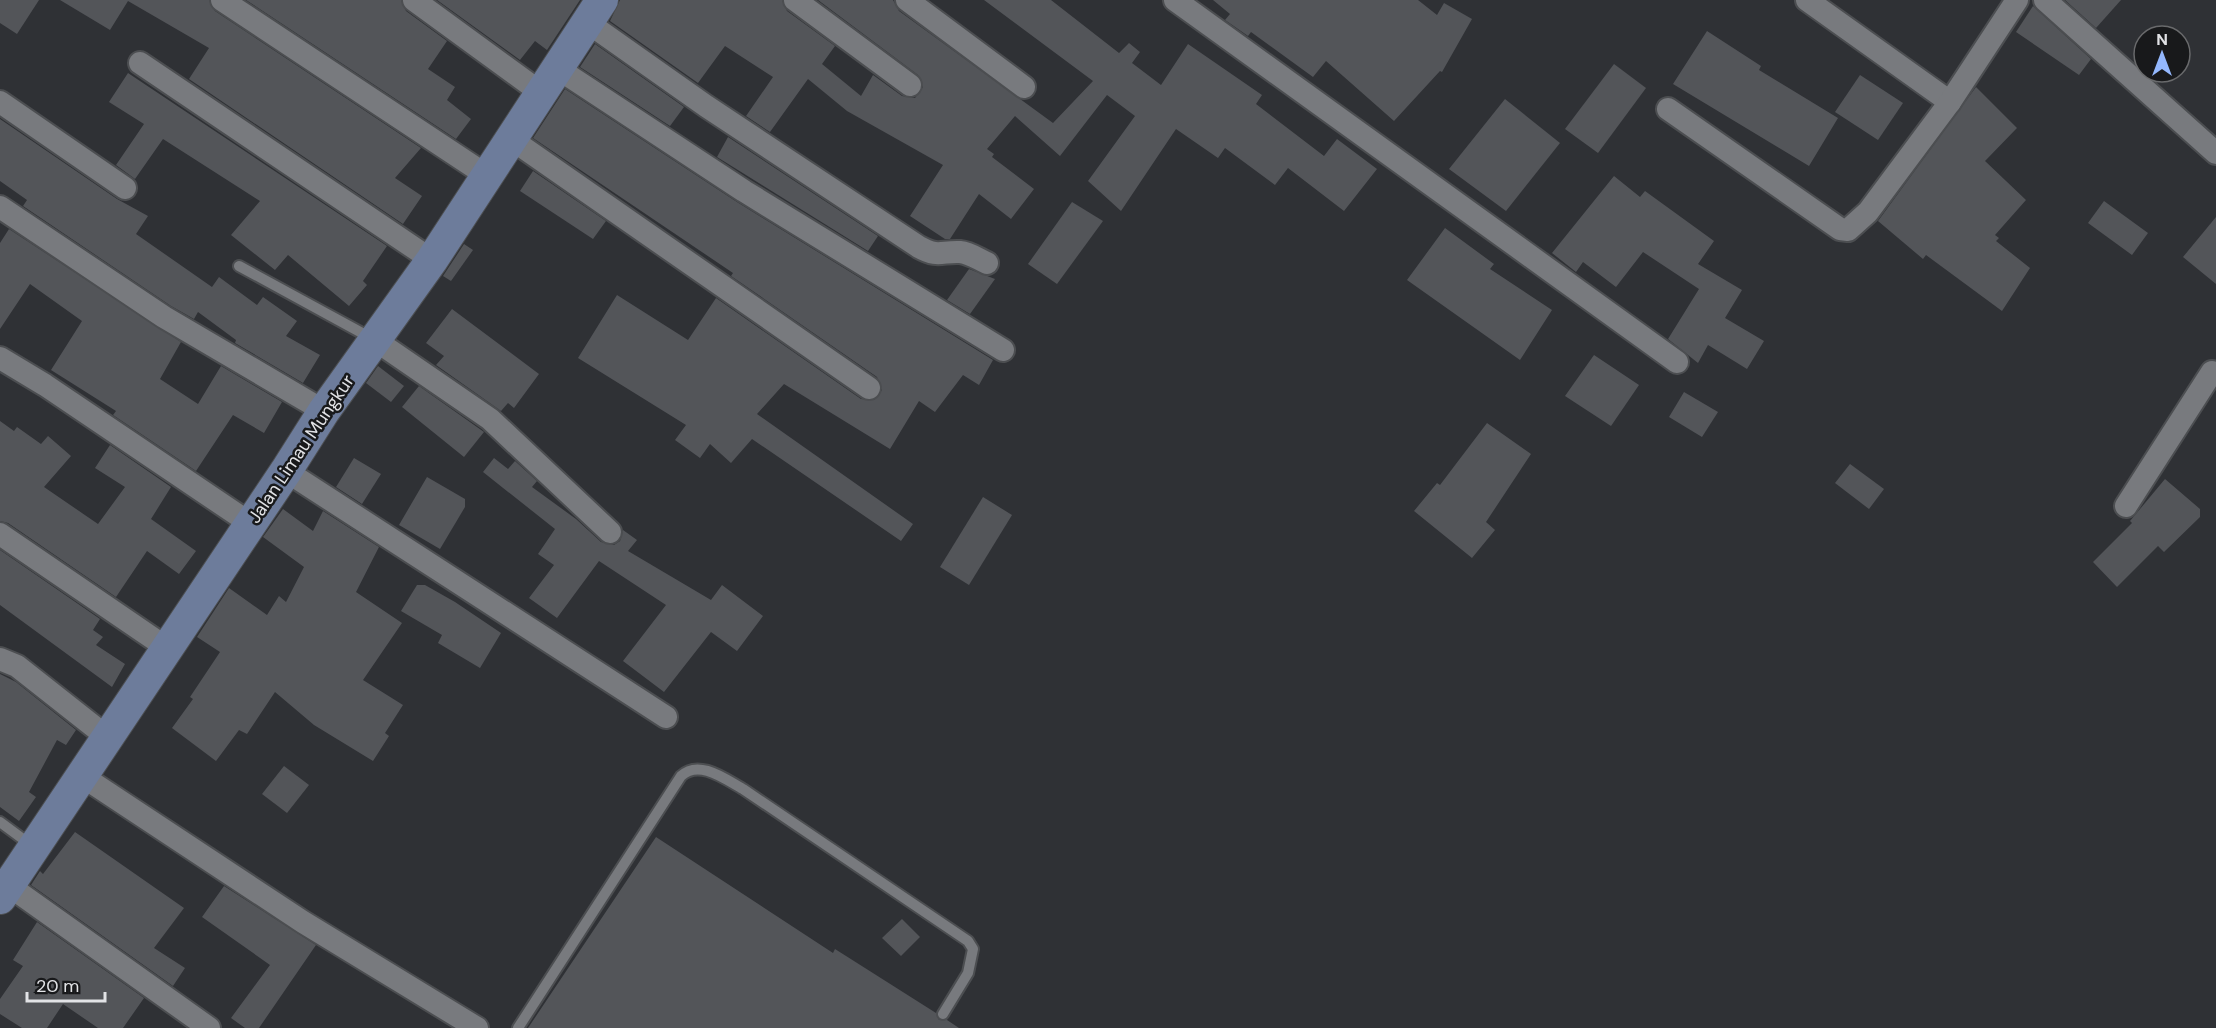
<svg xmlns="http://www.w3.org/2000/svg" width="2216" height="1028" viewBox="0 0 2216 1028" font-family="'DM Sans',sans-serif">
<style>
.building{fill:#535559}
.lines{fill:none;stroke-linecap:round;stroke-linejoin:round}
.lane-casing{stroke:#4c4e51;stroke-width:14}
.street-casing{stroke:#4c4e51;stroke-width:26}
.secondary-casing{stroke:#4c4e51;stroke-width:34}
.lane{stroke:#787a7e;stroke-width:10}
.street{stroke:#787a7e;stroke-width:22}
.secondary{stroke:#6d7c9b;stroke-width:32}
.labels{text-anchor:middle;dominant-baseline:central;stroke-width:5;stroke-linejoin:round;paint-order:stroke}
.street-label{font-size:18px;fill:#e2e3e6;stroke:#18191b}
</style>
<rect width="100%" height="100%" fill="#2f3135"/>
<g class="building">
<polygon points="0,0 39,0 17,34 0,23"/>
<polygon points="60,0 209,0 215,11 421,148 395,178 422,196 403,224 189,79 209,48 128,1 110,30"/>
<polygon points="246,0 401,0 406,11 447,41 428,69 455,87 447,100 471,119 456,139"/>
<polygon points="437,0 580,0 547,50 535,41 520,60"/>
<polygon points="620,0 782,0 787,11 835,46 822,64 861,96 873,75 902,96 915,98 923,87 918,75 818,0 893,0 899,11 1053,123 1093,81 984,0 1051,0 1119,53 1129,43 1140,52 1132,63 1161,85 1188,44 1262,95 1256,104 1324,156 1337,139 1377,169 1344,211 1288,168 1275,185 1225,148 1218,158 1176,129 1121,211 1088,181 1135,116 1107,95 1060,156 1015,116 987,149 994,154 992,157 1034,189 1011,219 979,194 950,239 945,239 910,216 943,165 847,111 808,79 770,132 746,116 773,77 725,46 698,83 610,21"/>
<polygon points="1213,0 1418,0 1437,15 1444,3 1472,19 1442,72 1440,71 1394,121 1326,61 1313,77 1251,32 1248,36 1225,20 1230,14"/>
<polygon points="2065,0 2121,0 2096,28"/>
<polygon points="2033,6 2091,59 2079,75 2016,32"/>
<polygon points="1707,31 1761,66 1759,70 1838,118 1809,166 1673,84"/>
<polygon points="595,44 684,107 670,126 580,67"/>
<polygon points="1614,64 1646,88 1598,153 1565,129"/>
<polygon points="128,73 387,246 363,281 367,285 349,306 288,255 275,270 231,235 260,201 163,139 135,179 116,165 144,124 109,102"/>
<polygon points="1860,75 1903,103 1878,140 1835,112"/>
<polygon points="1976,87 2017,128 1985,161 2026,200 1995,235 1999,238 1996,241 2030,268 2002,311 1926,255 1923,259 1878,221"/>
<polygon points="565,89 737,202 993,360 979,385 963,375 935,412 919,401 890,449 784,384 757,414 913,524 901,541 752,439 731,463 710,444 700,458 675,440 686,425 578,358 617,295 688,340 716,298 861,399 874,400 882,390 877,377 731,276 733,273 533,138"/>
<polygon points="1505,99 1560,143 1506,211 1449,169"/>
<polygon points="0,119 117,199 148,216 136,234 212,287 219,277 257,305 263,297 297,321 286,336 320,355 303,383 235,343 236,340 198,312 194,319 171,306 23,206 27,200 0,181"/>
<polygon points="728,137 878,236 868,251 717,157"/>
<polygon points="533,171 606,221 593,239 520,191"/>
<polygon points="1614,176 1640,197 1645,191 1714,241 1698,264 1742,290 1725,318 1764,341 1747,369 1708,345 1698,363 1668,339 1699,289 1643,252 1616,287 1583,262 1576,272 1552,253"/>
<polygon points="2104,201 2148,233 2132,255 2088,223"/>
<polygon points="1072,202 1103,221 1057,284 1028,264"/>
<polygon points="2216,217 2216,284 2183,257"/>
<polygon points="1445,228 1494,264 1490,269 1552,310 1520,360 1407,280"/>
<polygon points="9,229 181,342 160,379 198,404 221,366 282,402 264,433 233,415 196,471 113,415 116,411 51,370 82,321 30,284 0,329 0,243"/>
<polygon points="464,244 473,250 451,281 443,276"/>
<polygon points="969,269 995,279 970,314 947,300"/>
<polygon points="452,309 539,374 514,408 508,403 501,411 436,365 444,356 426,343"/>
<polygon points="1594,355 1639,385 1611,426 1565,396"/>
<polygon points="378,366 404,386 391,402 366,383"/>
<polygon points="419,386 484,432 464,457 402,407"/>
<polygon points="1684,392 1718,412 1702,437 1669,417"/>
<polygon points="0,421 14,431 17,427 41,444 48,436 71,456 44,487 98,524 125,487 95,468 110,445 171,487 151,519 196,551 179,574 147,551 116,597 8,523 0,521"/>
<polygon points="1487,423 1531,454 1486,522 1495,530 1472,558 1414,511 1437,483 1440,485"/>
<polygon points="354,458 381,474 362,504 336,487"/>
<polygon points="494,458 508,469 515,461 537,481 532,487 576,519 601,542 614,545 620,541 623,530 637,540 628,551 711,600 722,585 763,616 737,651 711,632 664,692 623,661 666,605 599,561 557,618 529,598 554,565 538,554 555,529 483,472"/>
<polygon points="1850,464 1884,489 1869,509 1835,483"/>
<polygon points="427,477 465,499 465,507 440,549 399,525"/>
<polygon points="2165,479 2200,509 2200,517 2164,552 2158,546 2117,587 2093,562 2132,523 2130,521"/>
<polygon points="983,497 1012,515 969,585 940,567"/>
<polygon points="283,509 313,531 323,511 379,547 356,592 402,623 363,680 403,705 385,733 389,736 373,761 314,725 275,692 247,734 239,730 216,761 172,728 193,699 190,697 220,652 197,637 229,588 267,615 279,596 286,602 304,567 263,537"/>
<polygon points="0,550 100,619 93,630 103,637 96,645 125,664 112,687 0,605"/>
<polygon points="417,585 425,585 455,602 501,633 480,668 438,643 442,635 401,611"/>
<polygon points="0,674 16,682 76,730 66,745 57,740 29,792 36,797 19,821 0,807"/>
<polygon points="284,766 309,785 287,813 262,794"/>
<polygon points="75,832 184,908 154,948 185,968 173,986 31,885 40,871 43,874"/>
<polygon points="656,837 833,953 835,949 936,1013 939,1020 947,1020 959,1028 528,1028"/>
<polygon points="224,886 316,945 259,1028 245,1028 231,1018 270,965 202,917"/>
<polygon points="902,919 920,937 901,956 882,938"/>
<polygon points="37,922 144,998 123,1028 98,1028 63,1004 47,1028 22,1028 0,1014 0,999 23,966 13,960"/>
</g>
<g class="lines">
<defs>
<g id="lane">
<polyline points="239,266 373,339"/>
<polyline points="0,822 31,845"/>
<path d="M 518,1028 L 681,776 C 699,759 725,779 743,789 L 968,941 L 973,949 L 968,973 L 943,1014"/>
</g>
<g id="street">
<polyline points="222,0 486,175"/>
<polyline points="414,0 540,92"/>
<polyline points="795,0 910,85"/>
<polyline points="907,0 1024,87"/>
<polyline points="1175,0 1677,362"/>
<polyline points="1807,0 1950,102"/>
<polyline points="2045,0 2216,153"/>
<path d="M 587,22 L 706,106 L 919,247 C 939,258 941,251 960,252 C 970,253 978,259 987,263"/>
<polyline points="140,63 432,260"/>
<polyline points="557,68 744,191 1003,350"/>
<polyline points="0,102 125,188"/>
<polyline points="1668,109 1840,229 1848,230 1868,212 1950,102 2017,0"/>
<polyline points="511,139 869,388"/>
<polyline points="0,207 164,317 324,411"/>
<polyline points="375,340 490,419 610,532"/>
<polyline points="0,358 45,385 251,524"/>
<polyline points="286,471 666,717"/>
<polyline points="2126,506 2212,372"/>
<polyline points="0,534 167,648"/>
<polyline points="0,659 17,666 107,737"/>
<polyline points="82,776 303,922 477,1028"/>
<polyline points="8,885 209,1028"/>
</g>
<polyline id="secondary" points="0,898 286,471 324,411 432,260 602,0"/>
</defs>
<use href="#lane" class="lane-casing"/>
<use href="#street" class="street-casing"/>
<use href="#secondary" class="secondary-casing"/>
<use href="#lane" class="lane"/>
<use href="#street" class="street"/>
<use href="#secondary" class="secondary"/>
</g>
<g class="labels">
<g class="street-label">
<text transform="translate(301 449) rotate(-56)">Jalan Limau Mungkur</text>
</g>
</g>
<g transform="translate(2162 54)"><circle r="28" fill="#18191b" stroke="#696a6c" stroke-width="1.5"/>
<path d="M0-4.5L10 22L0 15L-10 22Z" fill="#93b7fd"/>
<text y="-9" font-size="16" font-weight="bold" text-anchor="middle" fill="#e2e3e6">N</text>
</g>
<path d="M27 992v9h78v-9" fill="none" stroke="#e2e3e6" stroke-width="3"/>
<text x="36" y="992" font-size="18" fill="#e2e3e6" stroke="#18191b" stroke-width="4.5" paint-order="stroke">20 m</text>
</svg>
